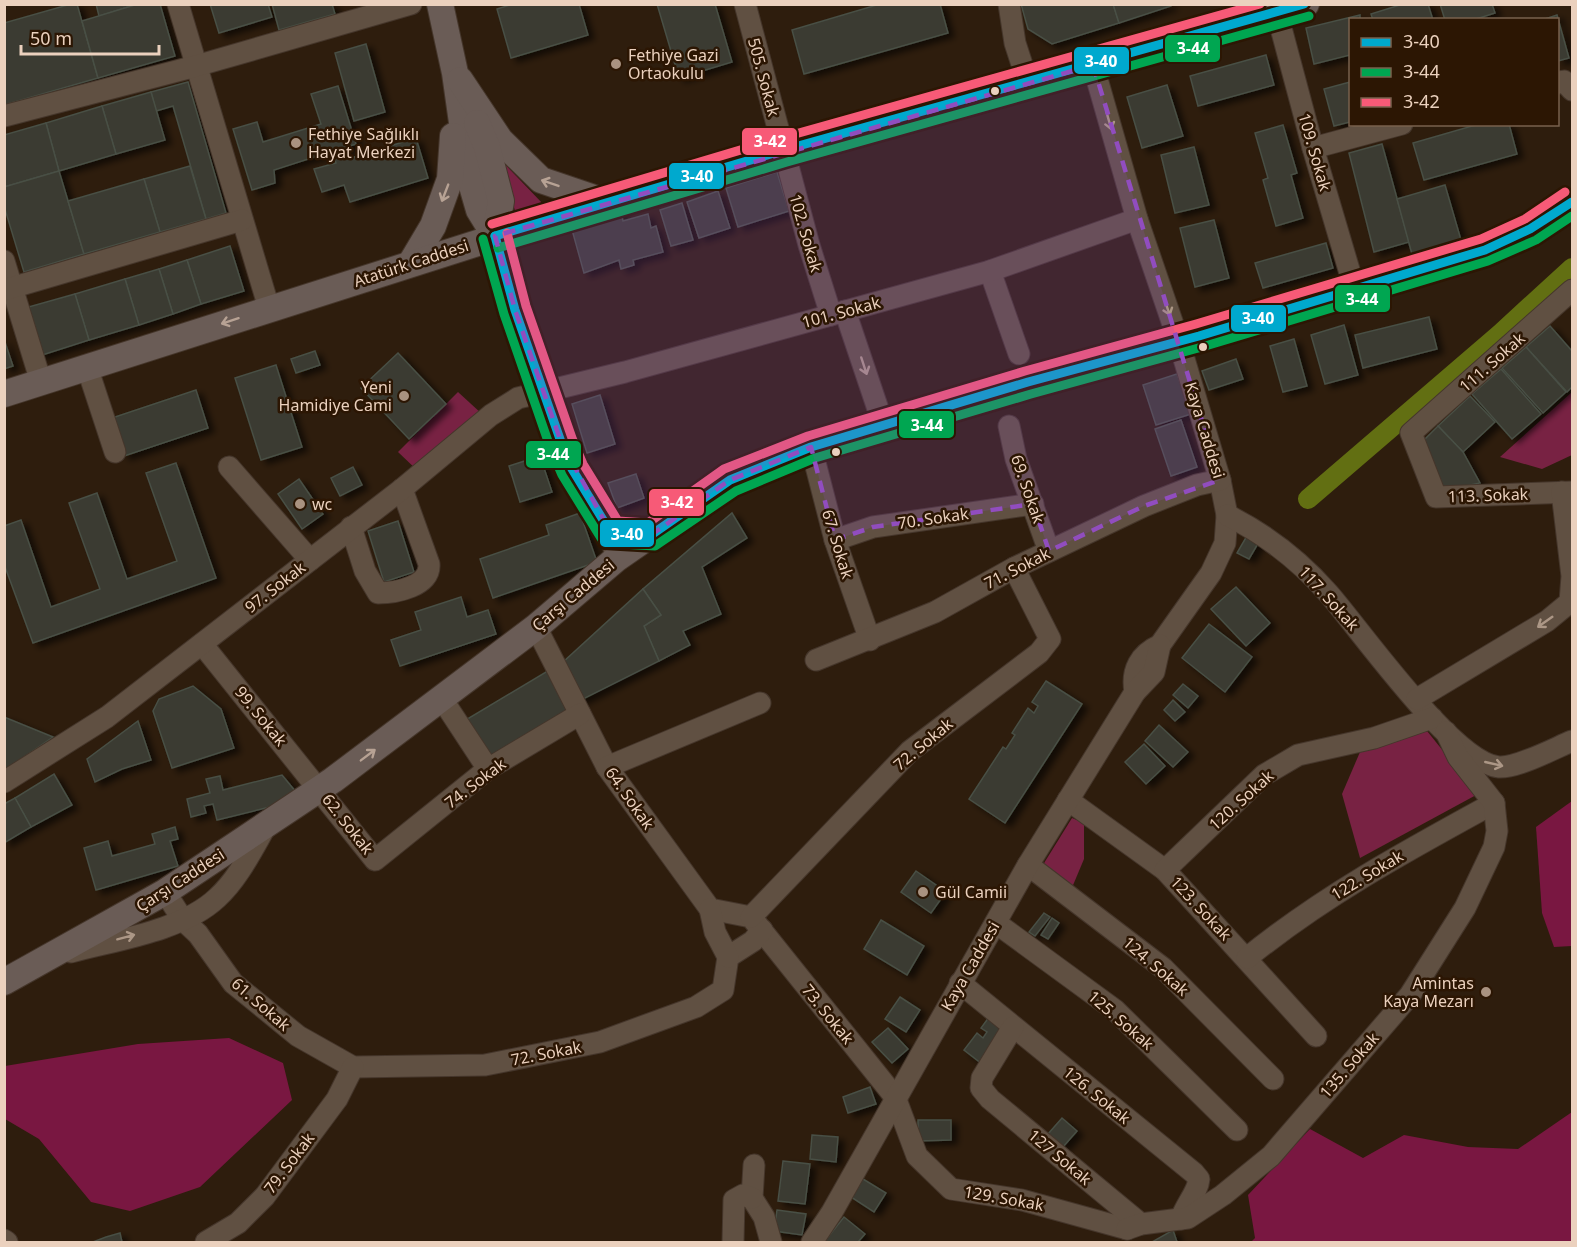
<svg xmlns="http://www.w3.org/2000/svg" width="1577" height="1247" viewBox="0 0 1577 1247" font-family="'Noto Sans',sans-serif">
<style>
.green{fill:#782243}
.forest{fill:#791741}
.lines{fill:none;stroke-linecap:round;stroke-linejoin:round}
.canal{stroke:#626f12;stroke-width:20}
.building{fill:#3b3b31;stroke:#484f45;stroke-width:1.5;filter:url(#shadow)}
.minor-casing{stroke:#45362b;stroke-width:23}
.major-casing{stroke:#45362b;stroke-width:28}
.minor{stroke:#605042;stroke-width:21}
.major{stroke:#6a5c56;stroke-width:26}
.bus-1-casing{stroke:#2c1603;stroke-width:14}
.bus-2-casing{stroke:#2c1603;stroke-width:14}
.bus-3-casing{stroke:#2c1603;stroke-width:14}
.bus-1{stroke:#00a9ce;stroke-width:9}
.bus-2{stroke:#00a651;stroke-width:9}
.bus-3{stroke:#f75a77;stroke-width:9}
.oneway{stroke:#ac9786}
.oneway2{stroke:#b7a294}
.marked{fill:#914dbf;fill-opacity:0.2;stroke:#914dbf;stroke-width:4.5;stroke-dasharray:12 8;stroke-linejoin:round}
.poi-dot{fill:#a99280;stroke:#2c1603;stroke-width:2}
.bus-dot{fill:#ebd1be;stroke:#2c1603;stroke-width:2}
.labels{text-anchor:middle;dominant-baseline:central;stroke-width:5;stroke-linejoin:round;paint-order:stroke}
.poi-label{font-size:16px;fill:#ebd1be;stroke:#2c1603;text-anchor:start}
.street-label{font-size:16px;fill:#ebd1be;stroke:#2c1603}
.line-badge{stroke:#2c1603;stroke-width:2}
.badge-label{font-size:16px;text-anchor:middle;font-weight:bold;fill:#fff}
</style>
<defs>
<filter id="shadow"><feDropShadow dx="6" dy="4" stdDeviation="3" flood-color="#0009"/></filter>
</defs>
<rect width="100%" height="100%" fill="#2e1d0d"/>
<g class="green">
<polygon points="499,158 544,205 516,214"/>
<polygon points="458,392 482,414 418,471 398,452"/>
<polygon points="1572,392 1572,455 1542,469 1500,457"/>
<polygon points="1427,731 1478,794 1360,858 1342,794 1360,752"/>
<polygon points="1072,818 1084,823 1084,859 1071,890 1041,868"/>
</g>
<g class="forest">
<polygon points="1572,801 1572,946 1554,947 1542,913 1536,827"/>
<polygon points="229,1038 283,1063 292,1100 200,1187 130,1211 91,1202 39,1139 5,1119 5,1066 138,1044"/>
<polygon points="1572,1112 1572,1242 1251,1242 1255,1238 1248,1195 1310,1129 1363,1158 1404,1135 1468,1147 1518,1149"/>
</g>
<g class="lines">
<polyline class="canal" points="1308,499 1500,334 1572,268"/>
</g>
<g class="building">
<polygon points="71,4 77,4 98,78 4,105 4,23"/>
<polygon points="96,4 138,4 99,16"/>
<polygon points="138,4 160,4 175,56 98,78 82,21"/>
<polygon points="210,4 268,4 272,17 219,33"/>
<polygon points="272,4 332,4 335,14 279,30"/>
<polygon points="513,4 579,4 588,35 511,58 497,9"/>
<polygon points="657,4 715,4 732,62 679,78"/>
<polygon points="880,4 940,4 948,33 804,74 792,30"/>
<polygon points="1021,4 1113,4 1119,23 1052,44 1028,29"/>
<polygon points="1113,4 1171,4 1171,6 1119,23"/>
<polygon points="1403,4 1428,4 1433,20 1373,20 1371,14"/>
<polygon points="1440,4 1492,4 1495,13 1473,20 1445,20"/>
<polygon points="1360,15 1360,20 1350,20 1350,55 1314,64 1306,28"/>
<polygon points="1557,15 1569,58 1558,61 1558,20 1542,20"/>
<polygon points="366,44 385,112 354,121 335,53"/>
<polygon points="1266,55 1274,85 1198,106 1190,76"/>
<polygon points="188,82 226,213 206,219 173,106 156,111 151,92"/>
<polygon points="1350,82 1350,122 1334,126 1324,89"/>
<polygon points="1167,85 1183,136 1142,148 1127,97"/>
<polygon points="338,86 356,144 344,148 348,159 416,138 428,178 350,202 344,185 322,192 314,169 336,163 333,151 274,170 275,183 252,190 233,129 257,122 263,142 321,124 311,94"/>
<polygon points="151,92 165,140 116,154 102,106"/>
<polygon points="102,106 116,154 59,171 46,123"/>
<polygon points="46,123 59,171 4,187 4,135"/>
<polygon points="1479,124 1509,124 1517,154 1424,180 1413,143"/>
<polygon points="1283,125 1297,173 1291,175 1303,218 1276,226 1263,180 1268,178 1255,133"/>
<polygon points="1382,144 1409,242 1374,252 1349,153"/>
<polygon points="1194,147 1209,205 1175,213 1161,155"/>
<polygon points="190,166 206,219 160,232 144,179"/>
<polygon points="59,171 84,254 24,272 4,206 4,187"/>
<polygon points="777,172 789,211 738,227 726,188"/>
<polygon points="144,179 160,232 84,254 68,201"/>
<polygon points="1445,185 1461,240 1413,258 1397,199"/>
<polygon points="718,191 730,228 699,238 687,202"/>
<polygon points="682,203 693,240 671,246 660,210"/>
<polygon points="621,213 623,221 648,214 651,228 656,226 663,252 633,260 634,265 621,269 619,260 584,273 571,226"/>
<polygon points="1214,220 1229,278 1195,287 1180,228"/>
<polygon points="1326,243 1333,268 1263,288 1255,263"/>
<polygon points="230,246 244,291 201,304 187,260"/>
<polygon points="187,260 201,304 173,314 159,269"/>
<polygon points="159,269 173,314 139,325 125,279"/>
<polygon points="125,279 139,325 89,340 75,294"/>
<polygon points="75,294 89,340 39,356 25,308"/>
<polygon points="1429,317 1437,349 1363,368 1355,335"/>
<polygon points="1344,325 1358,375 1325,384 1311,335"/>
<polygon points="1550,326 1572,351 1572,387 1567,392 1526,347"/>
<polygon points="4,339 13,366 4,369"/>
<polygon points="1294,339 1307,386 1283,392 1270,346"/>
<polygon points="1526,347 1566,392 1543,413 1502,368"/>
<polygon points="315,351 320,365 296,373 291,359"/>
<polygon points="398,353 446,404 409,439 361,388"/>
<polygon points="1236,359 1243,379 1209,390 1202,371"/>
<polygon points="276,365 302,447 261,460 235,378"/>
<polygon points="1501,369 1541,414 1512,439 1472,394"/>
<polygon points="1177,374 1191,414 1156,425 1143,385"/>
<polygon points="196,390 208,428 124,456 112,418"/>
<polygon points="600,395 615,444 587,453 572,404"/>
<polygon points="1470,396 1495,422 1463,452 1438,426"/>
<polygon points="1181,420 1197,467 1171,476 1155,429"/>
<polygon points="1438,426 1463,452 1480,483 1441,491 1424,440"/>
<polygon points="540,456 552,492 520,502 509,466"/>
<polygon points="176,463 216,578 33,643 4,564 4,526 21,520 51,607 100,589 69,503 97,493 127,579 177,561 146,473"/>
<polygon points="353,467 362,485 340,496 331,478"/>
<polygon points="636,474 644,498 617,508 608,483"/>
<polygon points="299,479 323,514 302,529 278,494"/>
<polygon points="580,513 597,562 493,598 480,559 549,535 546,525"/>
<polygon points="732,513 747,538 702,567 721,614 683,631 690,645 659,661 644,626 661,615 643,589"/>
<polygon points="398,521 414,572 384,582 368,531"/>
<polygon points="1248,534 1260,540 1249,559 1237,553"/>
<polygon points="1236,587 1270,623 1246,646 1211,609"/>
<polygon points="643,589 661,615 644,626 659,661 579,701 562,663"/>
<polygon points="461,597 467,617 488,610 496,634 400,666 391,640 421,630 415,612"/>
<polygon points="1209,624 1252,657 1225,692 1182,658"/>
<polygon points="551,669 574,709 487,758 464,721"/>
<polygon points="1046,681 1082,704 1005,823 969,799 1003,747 1006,749 1015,735 1012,733 1028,708 1034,713 1038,706 1032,702"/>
<polygon points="1183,684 1198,696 1188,708 1173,695"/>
<polygon points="193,686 221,709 234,748 172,768 153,711 159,699"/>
<polygon points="1173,700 1185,712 1175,721 1164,710"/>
<polygon points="4,717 53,737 4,771"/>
<polygon points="138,721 151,760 122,769 95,782 87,759"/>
<polygon points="1159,725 1188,752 1173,767 1145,741"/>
<polygon points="1144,744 1165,766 1146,784 1125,762"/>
<polygon points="54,774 72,805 31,827 15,798"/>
<polygon points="282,775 296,792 282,804 217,820 213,804 204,806 206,813 191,817 187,799 210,793 206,779 220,776 223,790"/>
<polygon points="15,798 31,827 4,843 4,804"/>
<polygon points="175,827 178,839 170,841 178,866 96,890 84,848 108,841 112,856 155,844 152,834"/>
<polygon points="916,871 946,892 931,913 901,892"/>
<polygon points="1044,913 1050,917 1035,936 1029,932"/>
<polygon points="1052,918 1059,923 1048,939 1041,935"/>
<polygon points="881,920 924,946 907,975 864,949"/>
<polygon points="900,997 920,1010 906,1032 885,1019"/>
<polygon points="989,1017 1007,1031 982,1064 964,1050 977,1033 983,1038 987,1032 981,1028"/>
<polygon points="888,1028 908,1049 892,1063 872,1042"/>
<polygon points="870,1087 876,1104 848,1113 843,1097"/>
<polygon points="1062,1118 1077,1131 1063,1147 1048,1134"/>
<polygon points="918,1120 951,1120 951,1140 918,1141"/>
<polygon points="812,1135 838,1137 836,1162 810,1159"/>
<polygon points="783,1161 810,1164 805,1204 778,1201"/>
<polygon points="863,1179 886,1193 874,1212 851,1197"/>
<polygon points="777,1210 806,1214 802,1235 774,1231"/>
<polygon points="844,1217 865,1234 858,1242 824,1242"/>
<polygon points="1173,1230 1177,1242 1152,1242"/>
<polygon points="120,1233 122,1242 93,1242 106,1237"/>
</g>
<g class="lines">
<defs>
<g id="minor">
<polyline points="178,4 269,308"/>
<polyline points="745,4 809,245 831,315"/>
<polyline points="1009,4 1015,43 1028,83"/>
<polyline points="1277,13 1313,148 1355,290"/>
<path d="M 1093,65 L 1137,219 L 1179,342 L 1220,480 L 1227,515 L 1225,543 L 1211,573 L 1160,645 C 1140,654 1131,670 1135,692"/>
<polyline points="1558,83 1564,81 1572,90"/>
<polyline points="4,116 196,66 411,4"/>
<polyline points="1313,148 1402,124"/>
<polyline points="495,236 503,270 541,390 572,469 611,533 616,559"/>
<polyline points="4,261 41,382"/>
<polyline points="990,271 1019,354"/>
<polyline points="4,290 242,220"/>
<polyline points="1572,290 1411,433 1436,497 1572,492"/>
<polyline points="845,311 883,424"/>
<polyline points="87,367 115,452"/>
<polyline points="1009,426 1016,459 1049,551"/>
<polyline points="811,447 835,540 870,640"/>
<polyline points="229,467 310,560"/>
<path d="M 1227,515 C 1265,534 1300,561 1328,593 C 1360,629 1453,763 1499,767 C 1518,768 1555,748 1572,741"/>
<path d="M 351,527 L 365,571 L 378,593 C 396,593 431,586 429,564 L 402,489"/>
<polyline points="835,540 873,527 1033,504"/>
<polyline points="536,627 607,767 710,909 751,917 895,1097 917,1156 951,1189 1022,1200 1127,1229"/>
<polyline points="202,644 375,860 488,769 580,714"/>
<polyline points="816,660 935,612 1014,568 1144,506 1197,485 1220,480"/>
<polyline points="442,699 488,769"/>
<polyline points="1417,699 1547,621 1570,602 1572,576 1562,492"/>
<polyline points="607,767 760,703"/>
<polyline points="4,782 107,717 402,489 491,415 518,398 625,372 990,271 1137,219"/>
<polyline points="1068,800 1165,870 1316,1036"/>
<polyline points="1028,865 1163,968 1273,1079"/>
<polyline points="1165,870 1264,775 1298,755 1374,738 1432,718"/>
<polyline points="165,892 183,920 198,934 233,983 298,1036 353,1067 485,1065 600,1042 696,1007 723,990 728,957 753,941 762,930"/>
<polyline points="710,909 715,932 728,957"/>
<polyline points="751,917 910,751 1039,653 1050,639 1014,568"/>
<polyline points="996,923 1115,1010 1237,1130"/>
<path d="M 71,952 C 115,940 182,931 217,898 C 238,879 252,850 266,826"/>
<path d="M 1247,958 C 1323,896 1408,850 1494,803"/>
<path d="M 960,983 L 1194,1173 L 1199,1179 C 1198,1192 1185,1205 1181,1219"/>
<polyline points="1013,1027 982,1078 981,1088 990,1099 1141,1224"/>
<polyline points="754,1165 752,1198 764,1217 771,1242"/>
<polyline points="1127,1229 1141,1224 1188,1218 1223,1195 1271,1156 1410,995 1465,908 1494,847 1497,831 1494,803 1458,757 1446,732"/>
<polyline points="4,1240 7,1242"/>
<polyline points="206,1242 238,1223 265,1196 337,1099 353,1067"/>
<polyline points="733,1242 734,1200 743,1195 752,1198"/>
<polyline points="812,1242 832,1212 1028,865 1135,692 1154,672 1160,645"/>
</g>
<g id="major">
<polyline points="440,4 455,73 470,179 479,210 495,236"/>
<polyline points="460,80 500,140 541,180 606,202"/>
<polyline points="477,123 487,147 501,201 495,236"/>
<polyline points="411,263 433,226 450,179 453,136"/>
<polyline points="4,394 606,202 1306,4"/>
<path d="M 4,982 L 165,892 L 333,780 L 536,627 L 616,559 L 730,480 L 811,447 L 883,424 L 1028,382 L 1199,336 L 1485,250 C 1518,238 1544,223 1572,202"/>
</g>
</defs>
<use href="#minor" class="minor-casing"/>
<use href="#major" class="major-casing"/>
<use href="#minor" class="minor"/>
<use href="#major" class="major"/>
<defs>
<g id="bus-1">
<polyline points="495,236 515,310 561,442 572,469 611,533 651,535 730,480 811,447 1028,382 1199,336 1485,250 1530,229 1572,202"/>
<polyline points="495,236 784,150 1304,4"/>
</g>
<g id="bus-2">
<polyline points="483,239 504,314 550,447 562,475 604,543 655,546 736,491 815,458 1031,394 1202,347 1488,261 1536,240 1572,216"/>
<polyline points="498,248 787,162 1309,16"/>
</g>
<g id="bus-3">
<polyline points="492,224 781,138 1260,4"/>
<polyline points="507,233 526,306 572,438 583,464 618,521 648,523 724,469 808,436 1025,371 1196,324 1481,239 1525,219 1565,192"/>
</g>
</defs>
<use href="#bus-1" class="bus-1-casing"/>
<use href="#bus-2" class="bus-2-casing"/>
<use href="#bus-3" class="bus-3-casing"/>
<use href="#bus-1" class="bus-1"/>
<use href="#bus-2" class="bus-2"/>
<use href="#bus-3" class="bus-3"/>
</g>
<defs><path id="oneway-shaft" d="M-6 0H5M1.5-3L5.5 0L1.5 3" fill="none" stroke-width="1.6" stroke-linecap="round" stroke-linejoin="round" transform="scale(1.5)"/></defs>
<g class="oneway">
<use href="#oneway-shaft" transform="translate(1109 121) rotate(74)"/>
<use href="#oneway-shaft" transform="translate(1167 307) rotate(71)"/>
<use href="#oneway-shaft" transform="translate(864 366) rotate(72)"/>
<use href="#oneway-shaft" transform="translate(1545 622) rotate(145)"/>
<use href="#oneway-shaft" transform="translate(1494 764) rotate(13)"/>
<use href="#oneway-shaft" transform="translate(126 937) rotate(-15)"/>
</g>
<g class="oneway2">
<use href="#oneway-shaft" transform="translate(550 183) rotate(-161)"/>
<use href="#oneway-shaft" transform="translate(445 193) rotate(111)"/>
<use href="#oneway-shaft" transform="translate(230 321) rotate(162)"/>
<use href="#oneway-shaft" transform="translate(368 755) rotate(-37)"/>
</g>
<path class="marked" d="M 1093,65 L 1220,480 L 1144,506 L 1049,551 L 1033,504 L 873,527 L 835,540 L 811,447 L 730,480 L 651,535 L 611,533 L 561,442 L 515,310 L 495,236 Z"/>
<g class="poi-dot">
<circle cx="616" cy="64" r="6"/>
<circle cx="296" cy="143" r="6"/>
<circle cx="404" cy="396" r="6"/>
<circle cx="300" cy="504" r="6"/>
<circle cx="923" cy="892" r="6"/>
<circle cx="1486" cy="992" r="6"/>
</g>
<g class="bus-dot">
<circle cx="995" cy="91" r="5"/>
<circle cx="1203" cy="347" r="5"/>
<circle cx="836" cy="452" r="5"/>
</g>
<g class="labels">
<g class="poi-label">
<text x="628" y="55">Fethiye Gazi<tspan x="628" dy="18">Ortaokulu</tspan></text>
<text x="308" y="134">Fethiye Sağlıklı<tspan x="308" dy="18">Hayat Merkezi</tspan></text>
<text x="392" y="387" text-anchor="end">Yeni<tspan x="392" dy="18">Hamidiye Cami</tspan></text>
<text x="312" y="504">wc</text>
<text x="935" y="892">Gül Camii</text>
<text x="1474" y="983" text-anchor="end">Amintas<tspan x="1474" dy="18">Kaya Mezarı</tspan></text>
</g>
<g class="street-label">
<text transform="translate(764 77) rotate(75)">505. Sokak</text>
<text transform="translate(1315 152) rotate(74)">109. Sokak</text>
<text transform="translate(806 233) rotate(74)">102. Sokak</text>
<text transform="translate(411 263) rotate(-18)">Atatürk Caddesi</text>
<text transform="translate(841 312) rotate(-15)">101. Sokak</text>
<text transform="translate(1492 362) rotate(-41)">111. Sokak</text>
<text transform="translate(1205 430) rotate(73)">Kaya Caddesi</text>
<text transform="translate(1028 489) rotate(71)">69. Sokak</text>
<text transform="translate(1488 495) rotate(-2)">113. Sokak</text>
<text transform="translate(933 518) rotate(-8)">70. Sokak</text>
<text transform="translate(838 544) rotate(73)">67. Sokak</text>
<text transform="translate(1017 568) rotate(-27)">71. Sokak</text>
<text transform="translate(275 587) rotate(-38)">97. Sokak</text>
<text transform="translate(573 595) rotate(-40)">Çarşı Caddesi</text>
<text transform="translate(1329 598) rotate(48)">117. Sokak</text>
<text transform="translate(261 716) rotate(51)">99. Sokak</text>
<text transform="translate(923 744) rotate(-40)">72. Sokak</text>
<text transform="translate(475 783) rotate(-37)">74. Sokak</text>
<text transform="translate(630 798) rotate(55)">64. Sokak</text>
<text transform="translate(1241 800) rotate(-42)">120. Sokak</text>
<text transform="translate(348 824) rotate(52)">62. Sokak</text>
<text transform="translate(1367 875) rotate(-31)">122. Sokak</text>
<text transform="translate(180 880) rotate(-33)">Çarşı Caddesi</text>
<text transform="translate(1201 908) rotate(47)">123. Sokak</text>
<text transform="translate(970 966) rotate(-60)">Kaya Caddesi</text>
<text transform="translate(1156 966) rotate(41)">124. Sokak</text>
<text transform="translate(261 1004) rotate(41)">61. Sokak</text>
<text transform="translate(828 1014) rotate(51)">73. Sokak</text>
<text transform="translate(1121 1020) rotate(41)">125. Sokak</text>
<text transform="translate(546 1053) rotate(-11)">72. Sokak</text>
<text transform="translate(1349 1065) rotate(-49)">135. Sokak</text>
<text transform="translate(1097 1095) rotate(39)">126. Sokak</text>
<text transform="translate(1060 1157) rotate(40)">127 Sokak</text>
<text transform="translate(289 1163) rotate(-53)">79. Sokak</text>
<text transform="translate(1004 1198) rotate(10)">129. Sokak</text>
</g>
</g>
<g class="line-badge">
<rect x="1164" y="34" width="57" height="29" rx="6" fill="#00a651"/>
<rect x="1073" y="46" width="57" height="29" rx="6" fill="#00a9ce"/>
<rect x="741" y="127" width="57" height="29" rx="6" fill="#f75a77"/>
<rect x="668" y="162" width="57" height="28" rx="6" fill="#00a9ce"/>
<rect x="1334" y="284" width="57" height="29" rx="6" fill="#00a651"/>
<rect x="1230" y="304" width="57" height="29" rx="6" fill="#00a9ce"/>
<rect x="898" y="410" width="57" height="29" rx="6" fill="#00a651"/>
<rect x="525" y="440" width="57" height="29" rx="6" fill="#00a651"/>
<rect x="648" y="488" width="57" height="29" rx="6" fill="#f75a77"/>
<rect x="599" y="519" width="56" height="29" rx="6" fill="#00a9ce"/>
</g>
<g class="badge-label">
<text x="1193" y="54">3-44</text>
<text x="1101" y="67">3-40</text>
<text x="770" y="147">3-42</text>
<text x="697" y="182">3-40</text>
<text x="1362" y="305">3-44</text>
<text x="1258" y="324">3-40</text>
<text x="927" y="431">3-44</text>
<text x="553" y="460">3-44</text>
<text x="677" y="508">3-42</text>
<text x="627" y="540">3-40</text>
</g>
<rect width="1577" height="1247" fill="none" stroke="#ebd1be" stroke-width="12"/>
<rect x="1349" y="18" width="210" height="108" fill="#2c1603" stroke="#78614e" stroke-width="1.5"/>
<rect x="1361" y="38" width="30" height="9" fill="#00a9ce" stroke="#78614e" stroke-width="1.5"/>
<text x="1403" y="48" font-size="18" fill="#ebd1be">3-40</text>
<rect x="1361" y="68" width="30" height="9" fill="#00a651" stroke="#78614e" stroke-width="1.5"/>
<text x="1403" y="78" font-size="18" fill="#ebd1be">3-44</text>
<rect x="1361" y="98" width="30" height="9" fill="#f75a77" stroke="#78614e" stroke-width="1.5"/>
<text x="1403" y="108" font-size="18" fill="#ebd1be">3-42</text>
<path d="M21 45v9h138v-9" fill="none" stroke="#ebd1be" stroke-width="3"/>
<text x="30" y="45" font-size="18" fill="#ebd1be" stroke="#2c1603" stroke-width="4.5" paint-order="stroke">50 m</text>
</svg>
